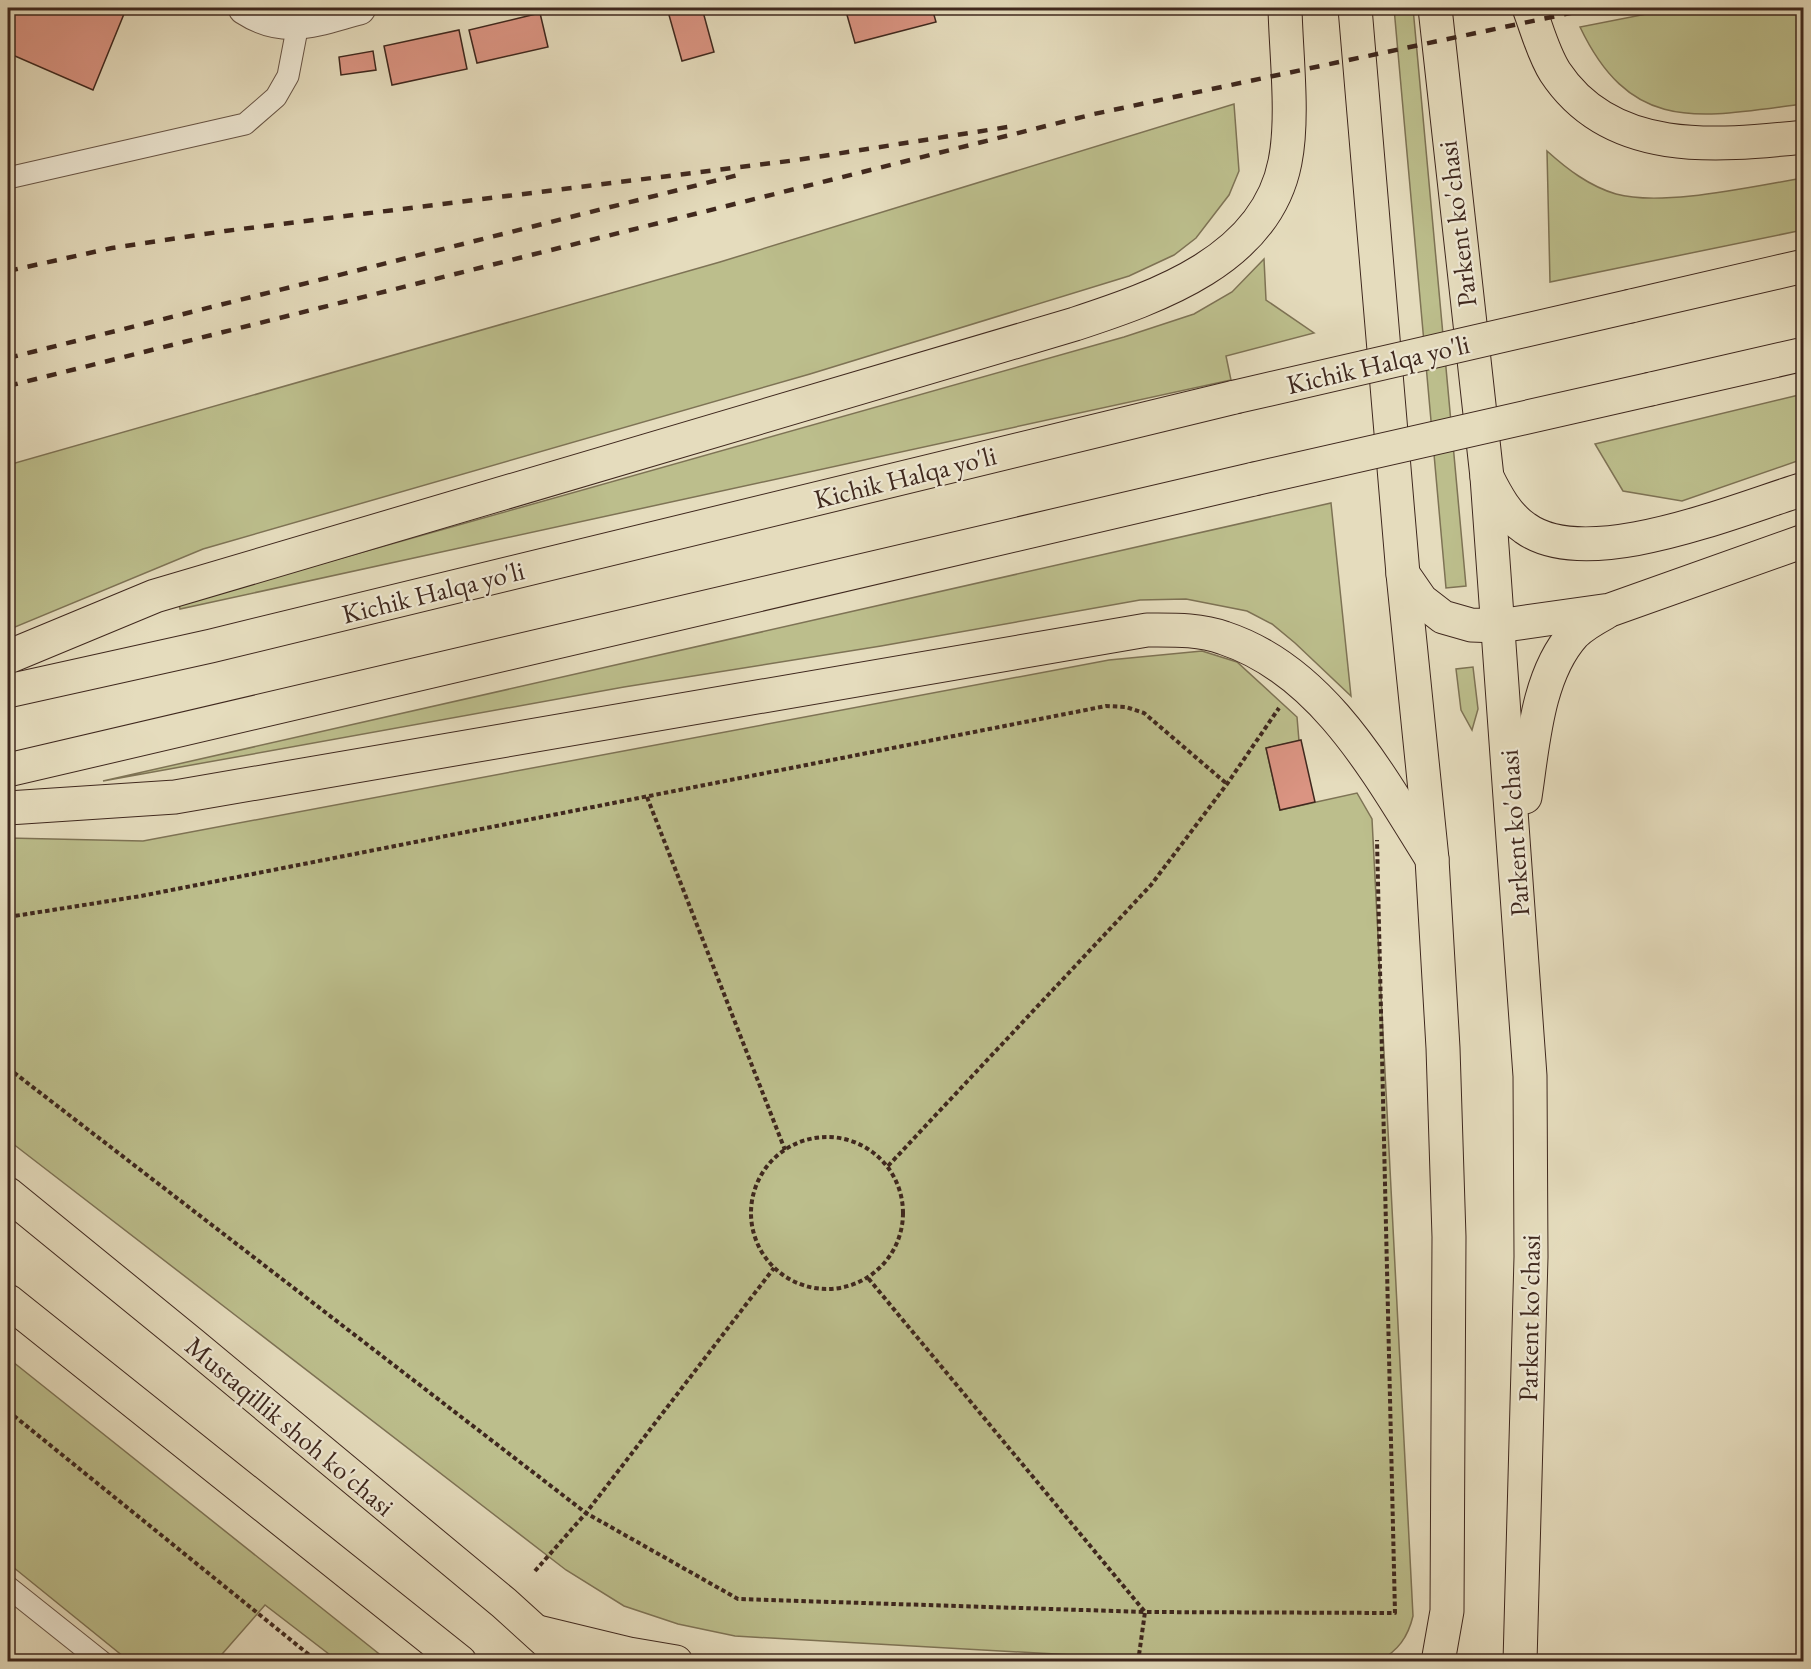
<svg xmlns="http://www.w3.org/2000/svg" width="1811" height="1669" viewBox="0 0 1811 1669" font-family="'EB Garamond',serif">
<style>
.green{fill:#bcbe8c;stroke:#7e7355;stroke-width:1.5}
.building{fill:#da9482;stroke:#3f281e;stroke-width:1.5}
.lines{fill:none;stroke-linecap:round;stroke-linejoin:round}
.lane-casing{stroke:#685546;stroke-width:23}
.street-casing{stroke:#685546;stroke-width:35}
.primary-casing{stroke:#3f281e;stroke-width:35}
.highway-casing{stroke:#3f281e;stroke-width:35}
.path{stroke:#3f281e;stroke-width:4;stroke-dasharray:4.5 3;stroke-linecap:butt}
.lane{stroke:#eee8d4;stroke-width:21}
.street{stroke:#eee8d4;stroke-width:33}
.primary{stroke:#e5dcbd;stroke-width:33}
.highway{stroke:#e5dcbd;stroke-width:33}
.rail{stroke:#3f281e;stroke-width:4.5;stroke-dasharray:10 10;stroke-linecap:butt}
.highway-bridge-casing{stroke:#3f281e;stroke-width:35;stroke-linecap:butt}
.highway-bridge{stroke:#e5dcbd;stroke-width:33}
.labels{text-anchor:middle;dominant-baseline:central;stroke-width:4.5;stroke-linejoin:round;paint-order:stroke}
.street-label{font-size:27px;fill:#3f281e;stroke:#eee8d4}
</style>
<rect width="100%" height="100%" fill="#e5dcbd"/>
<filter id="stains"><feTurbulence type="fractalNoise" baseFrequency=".00333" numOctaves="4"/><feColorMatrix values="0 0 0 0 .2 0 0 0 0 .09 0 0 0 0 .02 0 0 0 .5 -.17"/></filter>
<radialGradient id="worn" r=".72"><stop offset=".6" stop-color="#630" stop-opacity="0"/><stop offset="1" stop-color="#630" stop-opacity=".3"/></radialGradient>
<g class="green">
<polygon points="1394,8 1413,8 1466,586 1446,588"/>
<path d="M 1677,8 L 1803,8 L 1803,104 C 1701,117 1632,136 1580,27 Z"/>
<polygon points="1234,104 1239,171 1229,195 1196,238 1174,255 1129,276 810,374 203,549 8,630 8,465 720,262"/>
<path d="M 1547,151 C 1567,169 1589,186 1616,194 C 1663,207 1754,186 1803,178 L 1803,230 L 1550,282 Z"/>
<polygon points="1264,259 1266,300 1314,333 1226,356 1231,380 180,609 179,604 1124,337 1194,314 1232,292"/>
<polygon points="1803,394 1803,459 1682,501 1623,491 1595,444"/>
<polygon points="1331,503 1351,696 1295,643 1272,624 1247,611 1186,599 1140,600 881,646 624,687 103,781"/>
<path d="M 1202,651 L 1237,662 L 1297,717 L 1299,741 L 1266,748 L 1280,810 L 1357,793 L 1372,819 L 1413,1616 C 1408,1637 1398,1651 1379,1661 L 1179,1661 L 735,1636 L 678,1624 L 624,1606 L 566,1570 L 8,1140 L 8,838 L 143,841 L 1109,660 Z"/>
<polygon points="1473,667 1478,709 1472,730 1461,710 1456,669"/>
<polygon points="8,1358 388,1661 338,1661 265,1605 216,1661 129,1661 8,1563"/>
</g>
<g class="building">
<polygon points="8,8 122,8 126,9 93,90 8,53"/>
<polygon points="667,8 702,8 714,52 682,61"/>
<polygon points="774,8 793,8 775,12"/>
<polygon points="845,8 932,8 936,22 855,43"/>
<polygon points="540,13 548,47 477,63 469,30"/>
<polygon points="459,30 467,69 392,85 384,46"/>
<polygon points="373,51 376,70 341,75 339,57"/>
<polygon points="1301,740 1315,802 1280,810 1266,748"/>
</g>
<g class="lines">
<defs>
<g id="lane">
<polyline points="8,178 245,124 276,97 288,76 298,24"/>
<polyline points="8,1587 102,1662"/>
</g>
<path id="street" d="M 245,8 C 285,34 317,19 359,8"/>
<g id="primary">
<polyline points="1355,8 1403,574 1432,859 1443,1048 1449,1237 1447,1611 1438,1662"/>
<polyline points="1435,8 1487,477 1530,1076 1531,1257 1520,1662"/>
<polyline points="1403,574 1421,600 1443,617 1471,625 1498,626 1610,610 1804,541"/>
<path d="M 1525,797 C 1533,745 1537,675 1574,634 C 1583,625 1594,619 1605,613"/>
<polyline points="8,1194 192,1344 504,1603 569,1662"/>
<polyline points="8,1301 460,1662"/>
<polyline points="538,1632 629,1654 676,1662"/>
</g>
<g id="highway">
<path d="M 1529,8 C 1537,29 1543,53 1555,72 C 1611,157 1716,146 1804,137"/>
<polyline points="1631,306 1804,266"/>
<polyline points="1651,389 1804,354"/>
<path d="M 1487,477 C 1496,495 1507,516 1525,528 C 1587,573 1735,510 1804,489"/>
<path d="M 8,657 L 155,596 L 1075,324 C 1157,297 1266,260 1285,162 C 1294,117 1286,54 1285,8"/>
<polyline points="8,691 211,646 1235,397"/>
<polyline points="8,770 1254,479"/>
<path d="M 8,808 L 175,797 L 1147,630 C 1173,630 1199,629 1224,638 C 1324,671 1379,775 1432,859"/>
</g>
</defs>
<use href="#lane" class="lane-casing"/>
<use href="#street" class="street-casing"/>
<use href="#primary" class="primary-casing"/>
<use href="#highway" class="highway-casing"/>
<g class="path">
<polyline points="647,797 785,1150"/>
<polyline points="8,917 141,896 1106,706 1126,707 1144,713 1227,784"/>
<polyline points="8,1068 586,1513 738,1599 1145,1612 868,1278"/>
<circle cx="827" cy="1213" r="76"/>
<polyline points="888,1166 1151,885 1227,784 1279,708"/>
<polyline points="8,1411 318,1662"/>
<polyline points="535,1571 586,1513 774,1268"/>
<polyline points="1138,1662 1145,1612 1395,1613 1377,840"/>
</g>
<use href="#lane" class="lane"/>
<use href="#street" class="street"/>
<use href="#primary" class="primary"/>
<use href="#highway" class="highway"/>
<g class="rail">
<polyline points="8,271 112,248 225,231 797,160 1014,126"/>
<polyline points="8,358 742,174"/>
<polyline points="8,386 1094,114 1594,8"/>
</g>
<defs>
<g id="highway-bridge">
<polyline points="1235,397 1631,306"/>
<polyline points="1254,479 1651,389"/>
</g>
</defs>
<use href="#highway-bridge" class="highway-bridge-casing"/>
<use href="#highway-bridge" class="highway-bridge"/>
</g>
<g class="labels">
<g class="street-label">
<text transform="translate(1457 224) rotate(-97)">Parkent ko'chasi</text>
<text transform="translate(1378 364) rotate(-13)">Kichik Halqa yo'li</text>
<text transform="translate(905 477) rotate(-14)">Kichik Halqa yo'li</text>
<text transform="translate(433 592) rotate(-14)">Kichik Halqa yo'li</text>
<text transform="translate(1514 833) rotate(-94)">Parkent ko'chasi</text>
<text transform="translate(1529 1318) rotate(-89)">Parkent ko'chasi</text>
<text transform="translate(290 1426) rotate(40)">Mustaqillik shoh ko'chasi</text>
</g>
</g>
<rect width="1811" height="1669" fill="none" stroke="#e5dcbd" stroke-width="30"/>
<rect x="9" y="9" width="1793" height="1651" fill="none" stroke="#3f281e" stroke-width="3"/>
<rect x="15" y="15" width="1781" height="1639" fill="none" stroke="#3f281e" stroke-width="1.5"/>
<rect width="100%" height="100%" filter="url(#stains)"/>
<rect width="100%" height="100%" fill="url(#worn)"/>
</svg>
